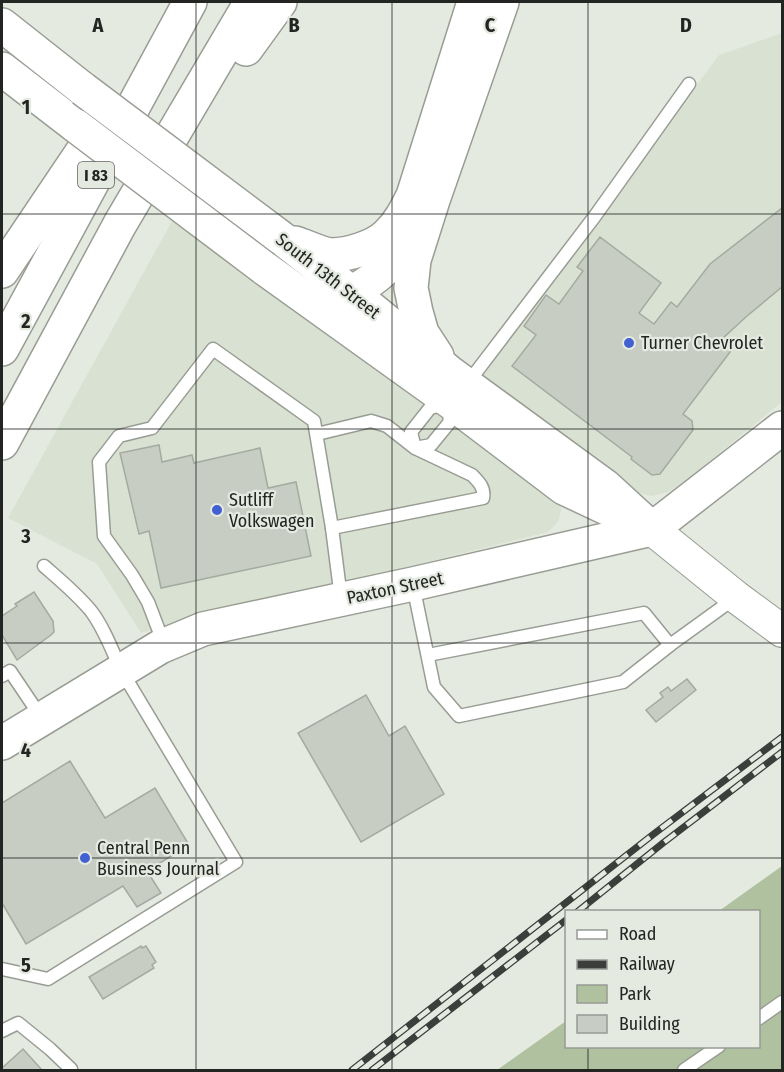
<svg xmlns="http://www.w3.org/2000/svg" width="784" height="1072" viewBox="0 0 784 1072" font-family="'Fira Sans Condensed',sans-serif">
<style>
.built{fill:#d9e2d2}
.green{fill:#afc19f}
.building{fill:#c8cdc4;stroke:#a5aaa1;stroke-width:1.5}
.lines{fill:none;stroke-linecap:round;stroke-linejoin:round}
.lane-casing{stroke:#989d94;stroke-width:15}
.secondary-casing{stroke:#989d94;stroke-width:34}
.primary-casing{stroke:#989d94;stroke-width:36}
.highway-casing{stroke:#989d94;stroke-width:36}
.lane{stroke:#fff;stroke-width:12}
.secondary{stroke:#fff;stroke-width:32}
.primary{stroke:#fff;stroke-width:33}
.highway{stroke:#fff;stroke-width:33}
.rail-casing{stroke:#3b3e3a;stroke-width:7}
.rail{stroke:#e5eae1;stroke-width:4.5;stroke-dasharray:14;stroke-linecap:butt}
.highway-bridge-casing{stroke:#989d94;stroke-width:36;stroke-linecap:butt}
.highway-bridge{stroke:#fff;stroke-width:33}
.grid{fill:none;stroke:#232522;stroke-width:1.5;stroke-opacity:0.55}
.poi-dot{fill:#4160d2;stroke:#e5eae1;stroke-width:2}
.labels{text-anchor:middle;dominant-baseline:central;stroke-width:4.5;stroke-linejoin:round;paint-order:stroke}
.shield{fill:#e5eae1;stroke:#5d605b;stroke-width:1.5}
.shield-label{font-size:16px;font-weight:bold;fill:#232522}
.street-label{font-size:18px;fill:#232522;stroke:#e5eae1}
.poi-label{font-size:18px;fill:#232522;stroke:#e5eae1;text-anchor:start}
.grid-label{font-size:20px;text-anchor:middle;font-weight:bold;fill:#232522;stroke:#e5eae1;stroke-width:4.5;stroke-linejoin:round;paint-order:stroke}
</style>
<rect width="100%" height="100%" fill="#e5eae1"/>
<g class="built">
<polygon points="782,33 782,402 684,482 668,492 652,496 638,493 621,487 479,376 719,55"/>
<polygon points="172,221 552,492 561,502 561,511 558,522 548,532 141,633 97,564 8,518"/>
</g>
<polygon class="green" points="782,866 782,1070 497,1070 566,1021 566,1046 758,1046 758,912 719,911"/>
<g class="building">
<polygon points="782,208 782,287 747,316 722,339 733,348 683,414 692,421 693,430 660,474 652,475 631,459 632,457 512,366 536,335 524,326 546,295 559,304 583,271 577,267 600,237 661,283 639,313 654,324 671,302 677,307 710,264"/>
<polygon points="159,445 162,462 192,455 194,463 260,448 268,488 296,482 311,556 161,588 149,531 139,534 120,453"/>
<polygon points="34,592 53,621 54,632 51,635 17,660 2,635 2,616 17,606 15,604"/>
<polygon points="687,679 696,690 656,722 646,710 663,697 660,693 668,687 671,691"/>
<polygon points="366,695 389,736 405,726 444,794 361,842 298,733"/>
<polygon points="70,761 105,818 155,788 189,845 147,871 161,893 137,907 123,886 26,944 2,903 2,803"/>
<polygon points="141,946 142,948 146,946 156,962 152,965 154,968 103,999 89,977"/>
<polygon points="23,1049 42,1070 2,1070 2,1068"/>
</g>
<g class="lines">
<defs>
<g id="lane">
<polyline points="467,384 595,216 689,84"/>
<polygon points="452,403 449,423 431,445 415,448 411,432 430,408"/>
<path d="M 317,434 L 371,421 L 387,426 L 415,448 L 472,475 C 479,482 485,488 483,498 L 332,528"/>
<polyline points="413,585 434,687 459,716 623,682 670,645 735,598"/>
<polyline points="164,644 148,602 132,575 104,536 99,462 119,436 152,428 213,349 314,421 332,528 341,598"/>
<polyline points="428,655 644,613 670,645"/>
<polyline points="2,676 10,671 41,717"/>
<path d="M 2,969 L 48,979 L 236,862 L 121,670 C 112,650 104,628 91,611 C 77,594 60,580 44,566"/>
<polyline points="758,1019 782,1002"/>
<polyline points="2,1031 18,1023 50,1049 71,1069 70,1070"/>
<polyline points="684,1070 719,1046"/>
</g>
<polyline id="secondary" points="652,529 736,597 782,631"/>
<polyline id="primary" points="2,743 160,647 203,629 413,584 652,529"/>
<g id="highway">
<polyline points="2,25 83,89"/>
<polyline points="246,49 280,2"/>
<polyline points="2,69 76,126"/>
<polyline points="280,237 352,293 449,372 605,486 652,529"/>
<path d="M 295,243 C 305,246 321,254 331,255 C 348,255 375,247 387,235 C 399,224 406,210 413,196 L 474,2"/>
<polyline points="264,268 452,403 564,488 615,512"/>
<polyline points="2,271 107,115"/>
<path d="M 333,302 C 357,291 379,278 396,257 C 404,247 410,235 417,224"/>
<polyline points="2,349 190,2"/>
<polyline points="437,356 422,333 416,312 411,288 414,260 433,200 502,2"/>
<polyline points="2,443 120,224 251,2"/>
<polyline points="652,529 782,428"/>
</g>
</defs>
<use href="#lane" class="lane-casing"/>
<use href="#secondary" class="secondary-casing"/>
<use href="#primary" class="primary-casing"/>
<use href="#highway" class="highway-casing"/>
<use href="#lane" class="lane"/>
<use href="#secondary" class="secondary"/>
<use href="#primary" class="primary"/>
<use href="#highway" class="highway"/>
<defs>
<g id="rail">
<polyline points="577,912 663,843 782,752"/>
<polyline points="352,1070 655,833 782,737"/>
<polyline points="372,1070 566,920"/>
</g>
</defs>
<use href="#rail" class="rail-casing"/>
<use href="#rail" class="rail"/>
<defs>
<g id="highway-bridge">
<polyline points="83,89 280,237"/>
<polyline points="76,126 264,268"/>
</g>
</defs>
<use href="#highway-bridge" class="highway-bridge-casing"/>
<use href="#highway-bridge" class="highway-bridge"/>
</g>
<path class="grid" d="M 196,2 L 196,1070M 392,2 L 392,1070M 588,2 L 588,912M 2,214 L 782,214M 2,429 L 782,429M 2,643 L 782,643M 2,858 L 782,858M 588,1046 L 588,1070"/>
<g class="poi-dot">
<circle cx="629" cy="343" r="6"/>
<circle cx="217" cy="510" r="6"/>
<circle cx="85" cy="858" r="6"/>
</g>
<g class="labels">
<rect class="shield" x="78" y="162" width="36" height="26" rx="4.5"/>
<g class="shield-label">
<text x="96" y="175">I 83</text>
</g>
<g class="street-label">
<text transform="translate(328 276) rotate(38)">South 13th Street</text>
<text transform="translate(395 588) rotate(-12)">Paxton Street</text>
</g>
<g class="poi-label">
<text x="641" y="343">Turner Chevrolet</text>
<text x="229" y="500">Sutliff<tspan x="229" dy="21">Volkswagen</tspan></text>
<text x="97" y="848">Central Penn<tspan x="97" dy="21">Business Journal</tspan></text>
</g>
</g>
<g class="grid-label">
<text x="98" y="32">A</text>
<text x="294" y="32">B</text>
<text x="490" y="32">C</text>
<text x="686" y="32">D</text>
<text x="26" y="114">1</text>
<text x="26" y="328">2</text>
<text x="26" y="543">3</text>
<text x="26" y="757">4</text>
<text x="26" y="972">5</text>
</g>
<rect width="784" height="1072" fill="none" stroke="#232522" stroke-width="6"/>
<rect x="565" y="910" width="195" height="138" fill="#e5eae1" stroke="#979b95" stroke-width="1.5"/>
<rect x="577" y="930" width="30" height="9" fill="#ffffff" stroke="#979b95" stroke-width="1.5"/>
<text x="619" y="940" font-size="18" fill="#232522">Road</text>
<rect x="577" y="960" width="30" height="9" fill="#3b3e3a" stroke="#979b95" stroke-width="1.5"/>
<text x="619" y="970" font-size="18" fill="#232522">Railway</text>
<rect x="577" y="985" width="30" height="18" fill="#afc19f" stroke="#979b95" stroke-width="1.5"/>
<text x="619" y="1000" font-size="18" fill="#232522">Park</text>
<rect x="577" y="1015" width="30" height="18" fill="#c8cdc4" stroke="#979b95" stroke-width="1.5"/>
<text x="619" y="1030" font-size="18" fill="#232522">Building</text>
</svg>
